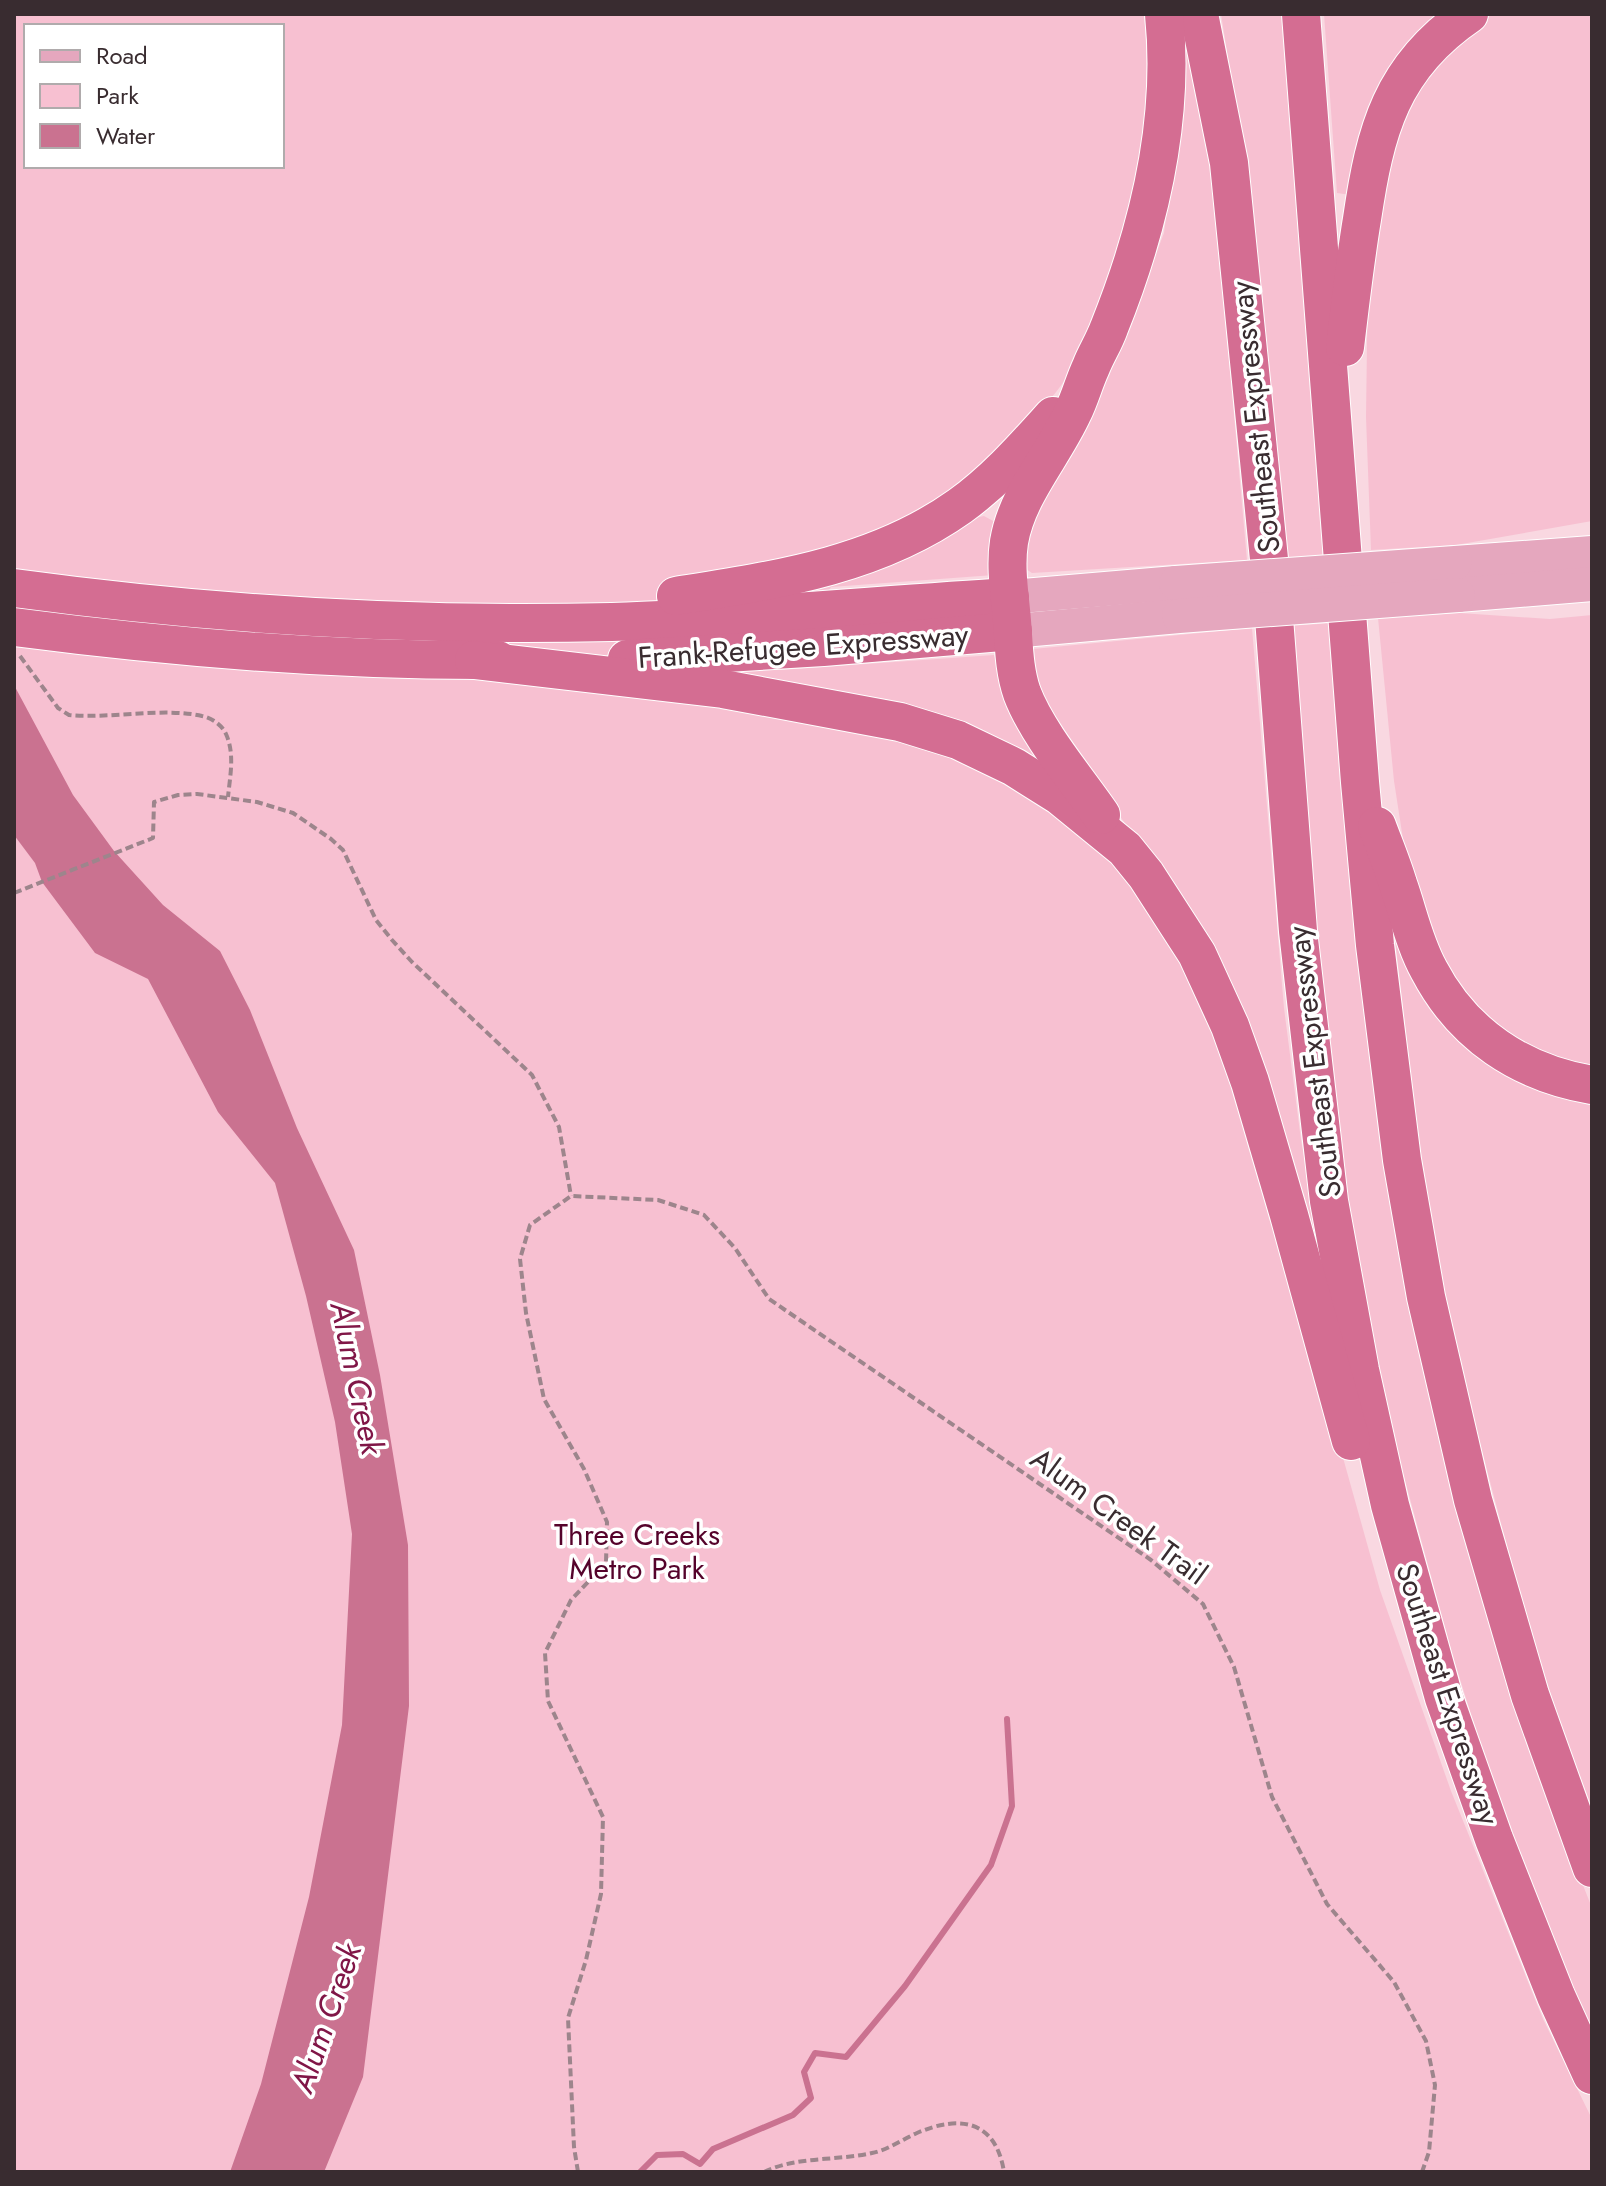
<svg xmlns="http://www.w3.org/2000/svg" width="1606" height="2186" viewBox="0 0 1606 2186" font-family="Jost,sans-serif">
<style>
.green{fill:#f7c0d1;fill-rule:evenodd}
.water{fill:#ca7290}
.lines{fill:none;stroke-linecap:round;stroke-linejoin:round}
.stream{stroke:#ca7290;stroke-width:6}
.primary-casing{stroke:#fff;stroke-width:36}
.highway-casing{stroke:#fff;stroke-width:40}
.path{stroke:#9d858c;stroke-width:4;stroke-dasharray:8 4;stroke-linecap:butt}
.primary{stroke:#e5a7be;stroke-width:34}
.highway{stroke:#d46d92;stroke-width:38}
.primary-bridge-casing{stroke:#fff;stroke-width:36;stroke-linecap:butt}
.primary-bridge{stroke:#e5a7be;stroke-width:34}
.labels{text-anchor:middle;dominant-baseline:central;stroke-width:7;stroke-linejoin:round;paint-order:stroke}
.street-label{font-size:30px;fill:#392c30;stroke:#fff}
.park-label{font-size:30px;fill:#55032b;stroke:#fff}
.water-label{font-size:32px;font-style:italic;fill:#801647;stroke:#fff}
</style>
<rect width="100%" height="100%" fill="#f9d8e1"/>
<g class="green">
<path d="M 14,14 L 1144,14 C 1155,129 1128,279 1066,378 C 1054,398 1034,415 1019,434 C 997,462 976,493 955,522 L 984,516 L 995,522 L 994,575 L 831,587 L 780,670 L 994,655 L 1013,708 L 1055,768 L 822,718 L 998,770 L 1131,876 L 1180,961 L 1237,1090 L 1295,1286 L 1380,1590 L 1451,1791 L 1543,2019 L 1592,2119 L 1592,2172 L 14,2172 ZM 26,26 L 282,26 L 282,166 L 26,166 Z"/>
<polygon points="1221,14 1286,14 1330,554 1282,560 1247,178"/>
<polygon points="1324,14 1447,14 1351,195 1337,193"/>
<polygon points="1494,14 1592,14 1592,521 1456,545 1371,550 1366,417 1368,272 1380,159 1430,60 1475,23"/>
<polygon points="1188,37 1213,179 1247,560 1032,573 1023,567 1026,524 1121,345 1164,233 1176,141 1181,38"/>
<polygon points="1460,613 1550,619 1592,615 1592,1067 1552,1061 1476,1012 1436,959 1407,865 1394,781 1378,618"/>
<polygon points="1334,623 1357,903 1551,1804 1592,1908 1592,2030 1574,1992 1493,1784 1453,1657 1397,1451 1362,1300 1332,1126 1287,626"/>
<polygon points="1252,628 1284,1008 1301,1140 1333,1313 1179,899 1097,784 1027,679 1026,663 1033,649"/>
<path d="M 1394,931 L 1428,986 L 1592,1095 L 1592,1807 C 1553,1710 1523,1609 1497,1508 C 1477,1432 1457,1355 1442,1278 C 1419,1164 1408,1047 1394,931 Z"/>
</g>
<polygon class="water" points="14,685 73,795 114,851 163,905 220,951 250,1010 297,1128 354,1250 380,1375 408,1545 409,1706 363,2077 324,2172 230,2172 261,2084 309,1897 342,1725 352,1534 335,1422 306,1296 275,1183 218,1112 148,979 95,953 42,882 35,863 14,835"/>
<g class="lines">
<polyline class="stream" points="640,2172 657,2155 683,2154 700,2164 713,2149 793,2115 811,2098 804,2072 815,2053 846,2057 905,1986 991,1865 1012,1806 1007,1719"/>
<defs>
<g id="primary">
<polyline points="1455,563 1592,553"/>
<polyline points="1458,595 1592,584"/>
<polyline points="1010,597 1176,583"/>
<polyline points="1013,631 1179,616"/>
</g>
<g id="highway">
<polyline points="1199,14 1229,163 1271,579 1298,931 1329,1201 1360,1370 1390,1505 1444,1698 1494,1839 1556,1996 1592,2075"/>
<polyline points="1301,14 1360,782 1375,945 1402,1160 1426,1297 1473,1500 1530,1695 1592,1868"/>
<path d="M 1345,347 C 1350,304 1355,261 1362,219 C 1375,131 1391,67 1469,14"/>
<path d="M 14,588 C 213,615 411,627 612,622 C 744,618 878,605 1010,597"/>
<path d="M 676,596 C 776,580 876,566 960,506 C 996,480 1024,448 1053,416"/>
<path d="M 14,627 C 175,648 335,661 498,660"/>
<polyline points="627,659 823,647 1013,631"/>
<polyline points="474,660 723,689 900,722 958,740 1014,767 1060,796 1125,849 1146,875 1197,954 1230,1026 1250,1082 1289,1215 1351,1441"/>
<path d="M 1101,815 C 1077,780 1037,733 1022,693 C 1014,670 1014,645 1012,621 C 1010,596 1005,568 1009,542 C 1017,494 1053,456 1073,412 C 1080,398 1084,382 1091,367 C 1096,354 1104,342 1109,328 C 1148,231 1175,120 1164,14"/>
<path d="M 1377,826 C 1384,845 1392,864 1398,884 C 1408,912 1414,943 1429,970 C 1463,1035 1521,1073 1592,1085"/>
</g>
</defs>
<use href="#primary" class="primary-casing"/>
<use href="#highway" class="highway-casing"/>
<g class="path">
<path d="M 20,656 L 58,708 L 69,715 C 111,719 163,707 202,716 C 212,718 222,725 226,734 C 235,754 230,776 228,797"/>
<polyline points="14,893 153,838 154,802 178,795 197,794 257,802 293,813 331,839 343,850 376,920 392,940 412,962 532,1075 559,1127 571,1196"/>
<polyline points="578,2172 574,2147 568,2018 586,1960 601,1894 603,1817 548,1701 545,1653 571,1600 606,1563 607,1522 584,1469 544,1399 526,1313 520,1259 530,1225 571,1196 658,1200 704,1215 735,1248 769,1299 1151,1560 1203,1604 1234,1667 1272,1797 1327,1904 1394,1982 1426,2041 1435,2085 1429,2152 1422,2172"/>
<path d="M 764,2172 C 797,2156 837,2161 872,2153 C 888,2150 903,2139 917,2133 C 961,2114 996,2121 1004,2172"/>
</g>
<use href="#primary" class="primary"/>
<use href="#highway" class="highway"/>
<defs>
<g id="primary-bridge">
<polyline points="1176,583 1455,563"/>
<polyline points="1179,616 1458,595"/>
</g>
</defs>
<use href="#primary-bridge" class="primary-bridge-casing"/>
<use href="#primary-bridge" class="primary-bridge"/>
</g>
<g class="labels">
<g class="street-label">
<text transform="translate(1255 417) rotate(-96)">Southeast Expressway</text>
<text transform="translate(803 646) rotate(-4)">Frank-Refugee Expressway</text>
<text transform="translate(1314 1062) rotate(-97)">Southeast Expressway</text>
<text transform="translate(1119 1516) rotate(36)">Alum Creek Trail</text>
<text transform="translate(1448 1694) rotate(72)">Southeast Expressway</text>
</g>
<g class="park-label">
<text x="637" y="1534">Three Creeks<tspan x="637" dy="34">Metro Park</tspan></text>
</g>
<g class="water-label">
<text transform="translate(357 1378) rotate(78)">Alum Creek</text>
<text transform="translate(326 2018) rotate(-71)">Alum Creek</text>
</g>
</g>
<rect width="1606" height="2186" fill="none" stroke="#392c30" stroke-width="32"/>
<rect x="24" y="24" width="260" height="144" fill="#ffffff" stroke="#b0abac" stroke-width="2"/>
<rect x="40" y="50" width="40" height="12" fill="#e5a7be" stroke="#b0abac" stroke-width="2"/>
<text x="96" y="64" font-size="24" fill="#392c30">Road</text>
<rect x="40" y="84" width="40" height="24" fill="#f7c0d1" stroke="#b0abac" stroke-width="2"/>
<text x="96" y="104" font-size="24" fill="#392c30">Park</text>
<rect x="40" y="124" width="40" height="24" fill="#ca7290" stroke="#b0abac" stroke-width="2"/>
<text x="96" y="144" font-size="24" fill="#392c30">Water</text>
</svg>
